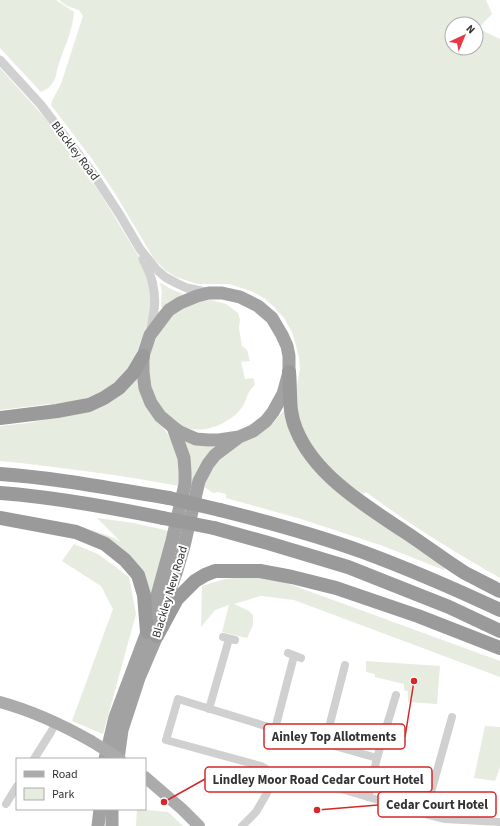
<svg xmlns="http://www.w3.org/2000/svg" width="500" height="826" viewBox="0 0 500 826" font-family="'Source Sans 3',sans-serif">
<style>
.green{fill:#e6ecdf;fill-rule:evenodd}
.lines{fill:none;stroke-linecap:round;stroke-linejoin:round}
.minor{stroke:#d0d0d0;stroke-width:8}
.tertiary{stroke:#d0d0d0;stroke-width:9}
.primary{stroke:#ababab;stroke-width:12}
.trunk{stroke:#a2a2a2;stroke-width:13}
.motorway{stroke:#9a9a9a;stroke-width:14}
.primary-bridge{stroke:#ababab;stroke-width:12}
.motorway-bridge{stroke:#9a9a9a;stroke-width:14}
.labels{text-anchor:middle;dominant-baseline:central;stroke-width:4;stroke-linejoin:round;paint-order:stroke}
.street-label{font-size:12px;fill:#333;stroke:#fff}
.leader{fill:none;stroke:#d62828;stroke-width:1.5}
.callout-dot{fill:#d62828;stroke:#fff;stroke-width:1.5}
.callout{fill:#fff;stroke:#d62828;stroke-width:1.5}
.callout-label{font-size:13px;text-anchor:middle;font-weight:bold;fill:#333}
</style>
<rect width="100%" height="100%" fill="#fff"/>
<g class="green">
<path d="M 0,0 L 56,0 L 74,12 C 73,32 62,51 57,70 C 56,74 56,79 53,82 C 50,87 46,90 41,92 L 0,48 Z"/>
<path d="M 59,0 L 486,0 L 492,14 L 484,22 L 479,29 L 500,39 L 500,578 C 454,552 409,524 366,492 L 363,494 L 340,478 L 326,466 L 300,428 L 296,392 L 300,369 L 299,357 L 292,332 L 284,318 L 274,307 L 264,298 L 251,291 L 229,284 L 197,284 L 176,277 L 165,270 L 154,259 L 116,195 L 92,159 L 51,105 L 52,101 L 61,84 L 83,16 L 79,10 L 67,6 ZM 452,24 L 476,24 L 476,48 L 452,48 Z"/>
<polygon points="0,68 45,118 75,157 100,193 139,257 146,271 152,296 150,317 133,362 127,372 105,392 62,406 49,404 0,410"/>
<polygon points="161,283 169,288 183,294 168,303 162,309 161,305 162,291 160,284"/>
<path d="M 211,300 L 226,304 L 238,313 L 240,320 L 239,328 L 242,346 L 247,350 L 250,361 L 241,362 L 245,379 L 253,378 L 255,385 C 246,393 248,397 243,406 C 238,413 232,418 225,422 C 215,428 201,431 190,429 C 185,428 180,425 176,422 C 158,409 147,386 149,364 C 150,352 154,342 160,332 C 174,310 186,303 211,300 Z"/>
<path d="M 137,376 L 157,420 L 165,430 L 171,439 L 178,459 L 179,486 C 120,475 60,467 0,461 L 0,426 L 28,423 L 81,412 L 104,404 L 106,405 L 118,397 Z"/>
<polygon points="285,409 294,439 445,567 444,570 383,546 301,519 226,498 226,494 218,492 213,493 203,486 218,460 240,444 261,433 273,423"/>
<polygon points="184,441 200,446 215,447 192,487 189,487"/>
<polygon points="97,518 134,523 169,531 150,605 145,587 81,530 82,527 112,537 121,542"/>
<polygon points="74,544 98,554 129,577 136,614 103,734 72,721 113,609 101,586 62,561"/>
<polygon points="256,576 281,581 500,661 500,677 294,600 261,596 234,604 249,611 253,615 253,625 247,638 222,632 229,605 215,610 201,627 202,586 225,579"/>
<polygon points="366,661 440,666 437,704 408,702 408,691 404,690 404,684 375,677 375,674 366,672"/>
<polygon points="485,726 500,727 500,767 495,781 474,778"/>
<polygon points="137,809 168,812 183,826 136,826"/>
</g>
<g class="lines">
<g class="minor">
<polyline points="223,637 235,640"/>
<polyline points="288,653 301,658"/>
<polyline points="209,709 229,639"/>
<polyline points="275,729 294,656"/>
<polyline points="325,743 345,665"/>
<polyline points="34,759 51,732 56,722"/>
<polyline points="273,773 261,766 166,740 178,699 275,729 377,758"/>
<polyline points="368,797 377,758 396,695"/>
<polyline points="6,804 17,786"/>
<polyline points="425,814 452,717"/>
<polyline points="242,826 256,812 267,793 273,773 288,773 425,814 445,819 500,822"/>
</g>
<g class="tertiary">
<polyline points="0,60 41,105 92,172 120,215 140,249 156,269 165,277 176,283 187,288 206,292"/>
<path d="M 143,259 C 147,268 152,276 153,286 C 157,302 153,317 150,334"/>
</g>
<g class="primary">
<path d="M 0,702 C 33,711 61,724 91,741"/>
<polyline points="145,777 182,809 199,826"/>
</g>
<g class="trunk">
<polyline points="105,759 115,717 147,632 172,541 185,484 185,472 184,458 173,427"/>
<polyline points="118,759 122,730 139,678 157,636 163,610 177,570 184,546 199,481 208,464 215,455 239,437 253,431 266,421 273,412 283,394 289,372 289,356 287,346 282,335 272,318 258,306 240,297 222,293 209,293 197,296 180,303 169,310 165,315 150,335 143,356 143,372 145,388 151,403 160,416 173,427 180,432 196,439 208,440 219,440 239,437"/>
<polyline points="112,809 112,826"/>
<polyline points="98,826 100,809"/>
</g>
<g class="motorway">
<path d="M 289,372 C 291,392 288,411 296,429 C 314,475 366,506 405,532 C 425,545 444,560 465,573 C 477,579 488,585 500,591"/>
<polyline points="0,418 57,411 89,405 104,398 119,388 133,373 143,356"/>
<path d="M 0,474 C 57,478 113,489 169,498"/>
<path d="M 0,493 C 55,497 109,507 163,518"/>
<path d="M 220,510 C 268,522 316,535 363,552 C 409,569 455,589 500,610"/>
<polyline points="0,518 76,532 105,544 125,560 138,575 144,595 147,632"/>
<polyline points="214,528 268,543 348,567 449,607 500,631"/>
<polyline points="157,636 177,599 195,581 205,575 215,571 260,571 292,577 336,588 418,616 500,648"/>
</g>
<polyline class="primary-bridge" points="91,741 120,759"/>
<g class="motorway-bridge">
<polyline points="169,498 220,510"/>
<polyline points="163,518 214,528"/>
</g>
</g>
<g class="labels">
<g class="street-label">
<text transform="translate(75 151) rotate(53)">Blackley Road</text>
<text transform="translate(170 592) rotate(-73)">Blackley New Road</text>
</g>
</g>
<path class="leader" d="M414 681L405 737M164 802L205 779M317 810L378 805"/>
<g class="callout-dot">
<circle cx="414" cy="681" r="4"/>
<circle cx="164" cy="802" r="4"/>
<circle cx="317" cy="810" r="4"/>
</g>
<g class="callout">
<rect x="264" y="724" width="141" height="25" rx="4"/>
<rect x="205" y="767" width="227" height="25" rx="4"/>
<rect x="378" y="792" width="118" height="25" rx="4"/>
</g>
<g class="callout-label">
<text x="334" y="741">Ainley Top Allotments</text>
<text x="318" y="784">Lindley Moor Road Cedar Court Hotel</text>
<text x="437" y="809">Cedar Court Hotel</text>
</g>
<rect x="16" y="758" width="130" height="52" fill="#ffffff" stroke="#adadad"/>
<rect x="24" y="771" width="20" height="6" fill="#ababab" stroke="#adadad"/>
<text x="52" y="778" font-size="12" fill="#333333">Road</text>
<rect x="24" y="788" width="20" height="12" fill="#e6ecdf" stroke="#adadad"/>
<text x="52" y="798" font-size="12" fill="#333333">Park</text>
<g transform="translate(464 36) rotate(44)"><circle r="19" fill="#ffffff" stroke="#adadad"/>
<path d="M0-3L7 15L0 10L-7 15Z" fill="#e63946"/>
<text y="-6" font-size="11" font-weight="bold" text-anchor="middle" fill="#333333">N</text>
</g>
</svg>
